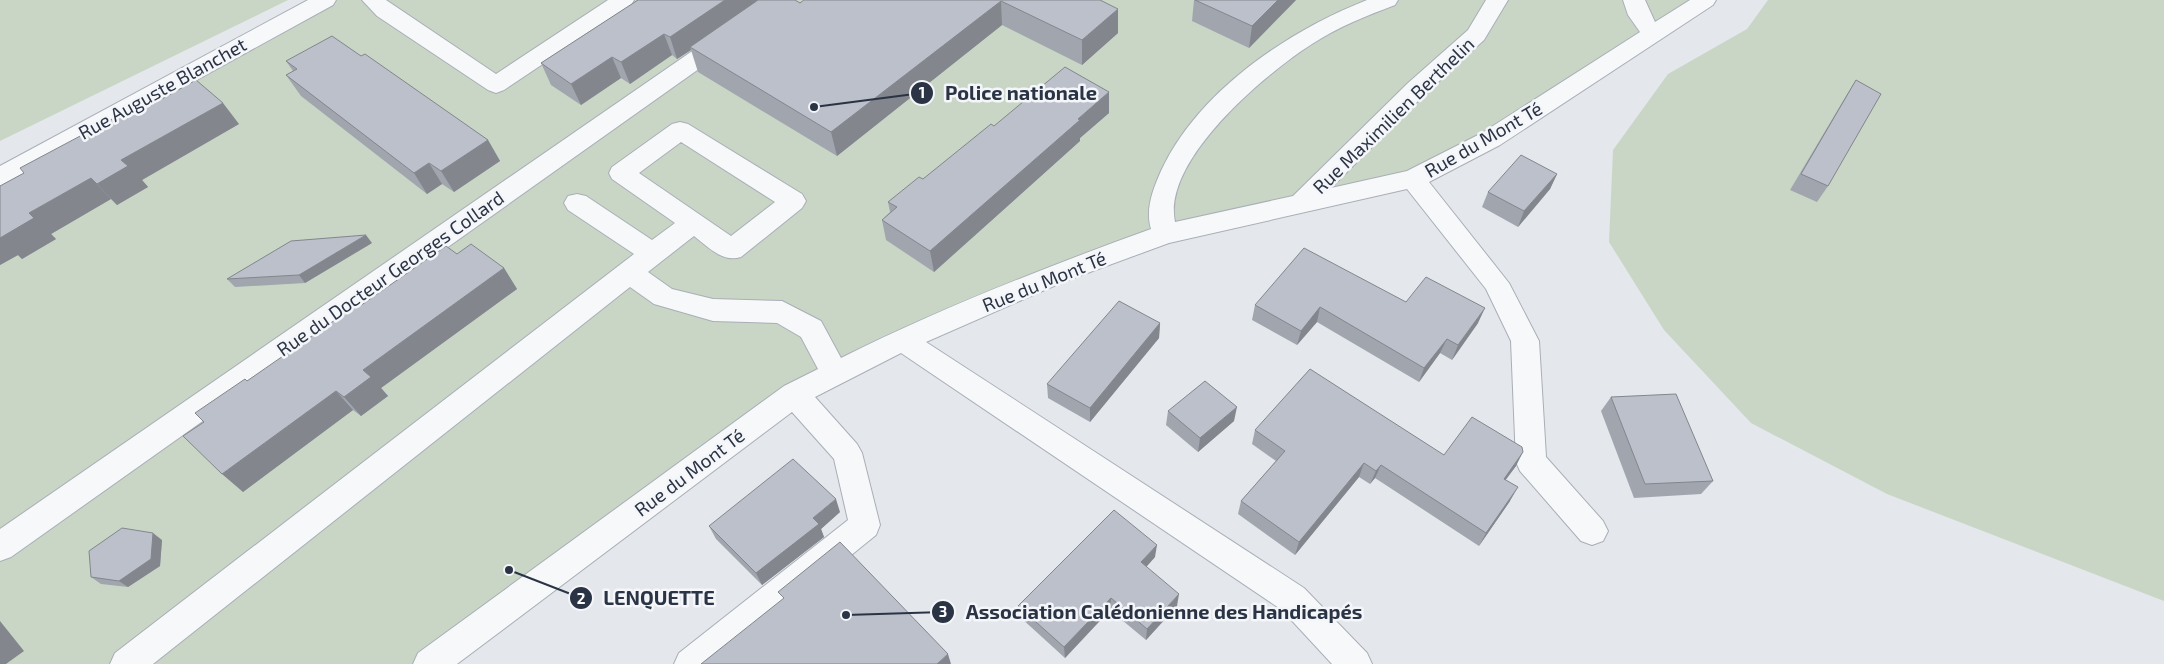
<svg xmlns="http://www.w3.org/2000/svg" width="2164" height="664" viewBox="0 0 2164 664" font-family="'Exo 2',sans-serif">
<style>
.green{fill:#c9d6c5}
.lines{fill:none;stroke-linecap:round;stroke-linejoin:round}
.minor-casing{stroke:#a9aeb7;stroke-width:2}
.minor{fill:#f7f8fa;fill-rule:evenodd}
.wall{fill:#a1a5ae}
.shaded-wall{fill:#83868d}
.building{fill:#bbc0ca;stroke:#83868d}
.labels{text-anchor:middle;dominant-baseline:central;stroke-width:5;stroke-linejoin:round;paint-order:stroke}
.street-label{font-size:19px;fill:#2b3445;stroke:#f4f6f9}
.leader{fill:none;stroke:#2b3445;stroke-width:2}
.callout-dot{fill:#2b3445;stroke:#f4f6f9;stroke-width:2}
.mark-label{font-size:15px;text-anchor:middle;font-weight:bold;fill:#fff}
.callout-label{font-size:20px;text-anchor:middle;font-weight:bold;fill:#2b3445;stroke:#f4f6f9;stroke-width:5;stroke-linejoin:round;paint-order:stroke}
</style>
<rect width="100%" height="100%" fill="#e4e7ec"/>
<g class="green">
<polygon points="0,0 288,0 0,141"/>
<polygon points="325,0 1705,0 1446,164 1165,234 795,394 430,664 0,664 0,210 204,96 186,76"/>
<polygon points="1768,0 2164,0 2164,601 1887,494 1751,423 1664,330 1609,242 1613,150 1668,74 1747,29"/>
</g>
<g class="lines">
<defs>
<g id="minor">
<polygon points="308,0 336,0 333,5 9,183 0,186 0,166"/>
<polygon points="362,0 386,0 496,74 608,0 634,0 631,5 504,90 496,93 488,90 377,16"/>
<polygon points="766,0 792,0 789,5 11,557 0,561 0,529"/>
<path d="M 1367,0 L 1398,0 L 1395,5 C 1366,16 1338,27 1312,44 C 1265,74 1162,160 1175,222 L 1293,196 L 1408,83 L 1468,30 L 1486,0 L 1508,0 L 1484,40 L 1424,95 L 1331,188 L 1407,171 L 1482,133 L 1640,32 L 1628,15 L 1623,0 L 1645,0 L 1655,22 L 1690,0 L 1716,0 L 1713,5 L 1500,145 L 1429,182 L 1509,283 L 1539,341 L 1546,457 L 1603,521 L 1608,531 L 1603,541 L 1592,545 L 1581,541 L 1520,471 L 1516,462 L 1511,341 L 1486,289 L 1407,189 L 1169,243 L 1063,282 L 926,342 L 1304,588 L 1367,653 L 1372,664 L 1332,664 L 1282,610 L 901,353 L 815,397 L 857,444 L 862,453 L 880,525 L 876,535 L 717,664 L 674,664 L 679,653 L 848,520 L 834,459 L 792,412 L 457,664 L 413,664 L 418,653 L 784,386 L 818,369 L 801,337 L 777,323 L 713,321 L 654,304 L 630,287 L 153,664 L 110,664 L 115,653 L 634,254 L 568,210 L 564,203 L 568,196 L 577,194 L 586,196 L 652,240 L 675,223 L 612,179 L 609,173 L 612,167 L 672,124 L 680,122 L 688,124 L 802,194 L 806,201 L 802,208 L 741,257 C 723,263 708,247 694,236 L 648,272 L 672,289 L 713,299 L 782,301 L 821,321 L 841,358 C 941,308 1046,267 1151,229 C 1145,209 1153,189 1161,171 C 1198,91 1288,31 1367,0 ZM 681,142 L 775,202 L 731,236 L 639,173 Z"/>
</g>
</defs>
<use href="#minor" class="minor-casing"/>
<use href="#minor" class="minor"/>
</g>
<g class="wall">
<polygon points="638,0 800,3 1100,0 1118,33 1082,65 1002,25 837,156 698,72 691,50 677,59 672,55 630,84 621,78 581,105 551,85 541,63"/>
<polygon points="1194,0 1296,0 1249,48 1192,21"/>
<polygon points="361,56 488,140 500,161 454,192 442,184 427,194 301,96 286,75 293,71 286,61"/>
<polygon points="1856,80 1828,186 1817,202 1790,190 1846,96"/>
<polygon points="1109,92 1109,113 1080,138 1080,141 934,272 886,240 882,220 890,212 888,202 923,179 994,126"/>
<polygon points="151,105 239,124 142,180 148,187 117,205 111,199 51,234 56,239 22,259 18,255 0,265 0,186"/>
<polygon points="1557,174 1550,189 1518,227 1482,207 1488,192"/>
<polygon points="372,243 305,283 235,287 227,279"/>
<polygon points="457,254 504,268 517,289 381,388 388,396 361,416 353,410 243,492 204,422 247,381 360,306"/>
<polygon points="1406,302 1478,323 1452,360 1440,353 1419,382 1317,322 1297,345 1252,320 1255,305"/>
<polygon points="1160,323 1159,338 1090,422 1048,398 1047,384"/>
<polygon points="1611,397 1713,481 1701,494 1634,498 1601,411"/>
<polygon points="1168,411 1234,421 1198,452 1166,425"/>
<polygon points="1255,430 1444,455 1516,466 1505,480 1510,501 1479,546 1375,478 1370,484 1359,477 1295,555 1238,514 1241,501 1276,461 1252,444"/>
<polygon points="840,512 821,529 824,537 762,585 716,539 709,526"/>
<polygon points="162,540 160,566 128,587 101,584 91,577"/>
<polygon points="1155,557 1146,567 1177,606 1146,640 1110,610 1065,658 1020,617 1018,606"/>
</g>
<g class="shaded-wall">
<polygon points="725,0 759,0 690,47 691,50 677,59 670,37"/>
<polygon points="1278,0 1296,0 1249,48 1252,26"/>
<polygon points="1001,1 1002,25 837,156 831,132"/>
<polygon points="1118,9 1118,33 1082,65 1082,40"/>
<polygon points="664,34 672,55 630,84 621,62"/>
<polygon points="612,57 621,78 581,105 571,84"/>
<polygon points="1109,92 1109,113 1080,138 1080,141 934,272 930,251 1078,119"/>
<polygon points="223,103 239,124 142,180 148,187 117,205 97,184 121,160"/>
<polygon points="488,140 500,161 454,192 441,171"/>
<polygon points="429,163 442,184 427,194 414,173"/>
<polygon points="1557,174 1550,189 1518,227 1524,211"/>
<polygon points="91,178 111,199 51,234 56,239 22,259 18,255 0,265 0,238 29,213"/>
<polygon points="366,235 372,243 305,283 299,275"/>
<polygon points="504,268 517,289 381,388 388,396 361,416 344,397 363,370"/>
<polygon points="1320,307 1317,322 1297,345 1301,331"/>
<polygon points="1485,308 1478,323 1452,360 1458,345"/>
<polygon points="1160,323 1159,338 1090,422 1090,408"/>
<polygon points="1447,339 1440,353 1419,382 1424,368"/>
<polygon points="336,391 353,410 243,492 222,474"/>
<polygon points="1237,407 1234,421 1198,452 1200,438"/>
<polygon points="1523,452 1516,466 1496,493 1504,479"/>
<polygon points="1364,463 1359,477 1295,555 1299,542"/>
<polygon points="1381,465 1375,478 1370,484 1376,471"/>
<polygon points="1518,487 1510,501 1479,546 1486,533"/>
<polygon points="836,499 840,512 821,529 824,537 762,585 756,573 813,518"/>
<polygon points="153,533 162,540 160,566 128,587 119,581"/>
<polygon points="1157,545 1155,557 1139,575 1141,562"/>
<polygon points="1179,594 1177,606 1146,640 1147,629"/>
<polygon points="1111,598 1110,610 1065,658 1064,647"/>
<polygon points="0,621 24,651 6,664 0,664"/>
<polygon points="948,654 951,664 937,664"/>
</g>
<g class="building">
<polygon points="638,0 725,0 670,37 664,34 621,62 612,57 571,84 541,63"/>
<polygon points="758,0 795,0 800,3 804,0 1100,0 1118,9 1082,40 1001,1 831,132 690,47"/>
<polygon points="1195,0 1278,0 1252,26"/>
<polygon points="332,36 361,56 365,54 488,140 441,171 429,163 414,173 286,75 297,69 286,61"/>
<polygon points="1065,67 1109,92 1078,119 1080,120 930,251 882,220 897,207 888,202 919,177 923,179 991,124 994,126"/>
<polygon points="196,80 223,103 121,160 128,166 97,184 91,178 29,213 34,218 0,238 0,186 24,173 20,168 146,101 151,105"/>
<polygon points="1856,80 1881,94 1828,186 1801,174"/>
<polygon points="1521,155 1557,174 1524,211 1488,192"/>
<polygon points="366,235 299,275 227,279 291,241"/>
<polygon points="471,244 504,268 363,370 371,377 344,397 336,391 222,474 183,436 204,422 195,413 245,379 247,381 358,304 360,306 446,246 457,254"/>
<polygon points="1304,248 1406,302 1426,277 1485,308 1458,345 1447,339 1424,368 1320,307 1301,331 1255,305"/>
<polygon points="1119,301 1160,323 1090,408 1047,384"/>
<polygon points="1310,369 1444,455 1472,417 1522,447 1523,452 1504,479 1518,487 1486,533 1381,465 1376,471 1364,463 1299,542 1241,501 1285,451 1255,430"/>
<polygon points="1205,381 1237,407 1200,438 1168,411"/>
<polygon points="1676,394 1713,481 1645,484 1611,397"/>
<polygon points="793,459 836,499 813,518 819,524 756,573 709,526"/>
<polygon points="1114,510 1157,545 1141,562 1179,594 1147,629 1111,598 1064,647 1018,606"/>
<polygon points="122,528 153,533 151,559 119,581 91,577 89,551"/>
<polygon points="840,542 948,654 937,664 701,664 784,598 778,592"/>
</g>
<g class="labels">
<g class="street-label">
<text transform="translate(162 88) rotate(-29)">Rue Auguste Blanchet</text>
<text transform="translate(1393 115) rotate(-44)">Rue Maximilien Berthelin</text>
<text transform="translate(1483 139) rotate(-30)">Rue du Mont Té</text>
<text transform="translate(390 273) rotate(-35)">Rue du Docteur Georges Collard</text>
<text transform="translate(1044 281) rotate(-22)">Rue du Mont Té</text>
<text transform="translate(689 472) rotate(-37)">Rue du Mont Té</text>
</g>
</g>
<path class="leader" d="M814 107L922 93M509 570L581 598M846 615L943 612"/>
<g class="callout-dot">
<circle cx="814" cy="107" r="5"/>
<circle cx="509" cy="570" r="5"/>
<circle cx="846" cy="615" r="5"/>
<circle cx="922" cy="93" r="12"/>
<circle cx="581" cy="598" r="12"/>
<circle cx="943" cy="612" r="12"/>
</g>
<g class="mark-label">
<text x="922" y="98">1</text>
<text x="581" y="604">2</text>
<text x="943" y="617">3</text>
</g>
<g class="callout-label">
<text x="1021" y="100">Police nationale</text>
<text x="659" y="605">LENQUETTE</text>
<text x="1164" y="619">Association Calédonienne des Handicapés</text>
</g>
</svg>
